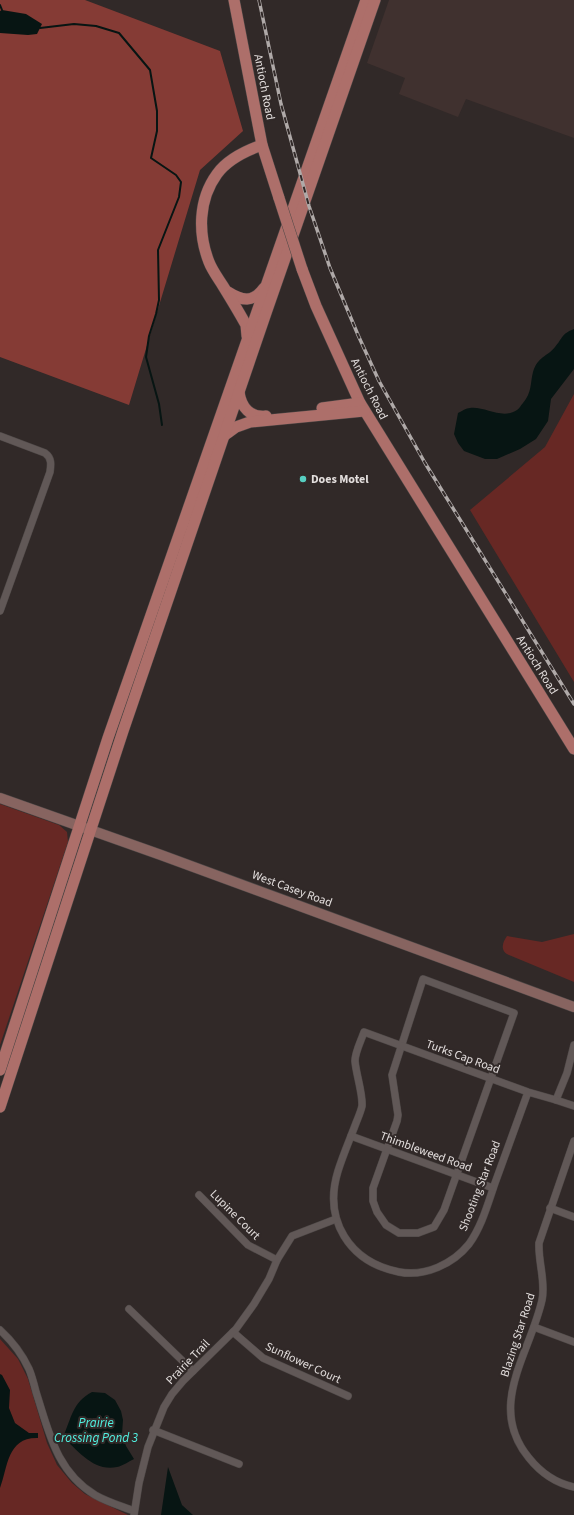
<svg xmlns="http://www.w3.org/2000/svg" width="574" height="1515" viewBox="0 0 574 1515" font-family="'Source Sans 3',sans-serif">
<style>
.built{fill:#40312f}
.green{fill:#672824}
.forest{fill:#853b35}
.water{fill:#071513}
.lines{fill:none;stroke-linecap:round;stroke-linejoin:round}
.stream{stroke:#071513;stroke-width:2}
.minor-casing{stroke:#4d4746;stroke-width:8}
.secondary-casing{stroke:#4d4746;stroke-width:11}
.primary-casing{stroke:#4d4746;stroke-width:12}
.minor{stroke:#615857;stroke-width:7}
.secondary{stroke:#876460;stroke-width:10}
.primary{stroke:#ad6f6a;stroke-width:11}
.rail-casing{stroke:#afa9a8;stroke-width:3.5}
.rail{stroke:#312928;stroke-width:2;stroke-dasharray:6;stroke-linecap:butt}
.primary-bridge-casing{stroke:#4d4746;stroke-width:12;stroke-linecap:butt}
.primary-bridge{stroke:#ad6f6a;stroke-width:11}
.poi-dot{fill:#57cec1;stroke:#312928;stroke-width:1.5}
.labels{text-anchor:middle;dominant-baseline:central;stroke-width:4;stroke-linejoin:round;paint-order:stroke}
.street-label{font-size:12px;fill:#e2dddc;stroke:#312928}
.poi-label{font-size:12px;font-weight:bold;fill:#e2dddc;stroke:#312928;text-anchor:start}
.water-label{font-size:13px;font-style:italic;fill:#50f1e1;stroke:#312928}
</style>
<rect width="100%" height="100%" fill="#312928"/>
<polygon class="built" points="389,0 574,0 574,138 466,99 458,117 399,94 405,78 367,63"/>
<g class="green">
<polygon points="574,394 574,682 470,510 545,447"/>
<polygon points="0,804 59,825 67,832 68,842 0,1045"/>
<path d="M 574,934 L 574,982 L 509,955 C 500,951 502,943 507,936 L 542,942 Z"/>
<polygon points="0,1339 18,1359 28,1379 47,1443 57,1465 72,1483 85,1494 128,1515 0,1515"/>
</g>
<polygon class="forest" points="0,0 85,0 220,51 243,131 200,170 129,405 0,357"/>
<g class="water">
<polygon points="2,10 26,14 42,24 37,34 28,35 0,33 0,11"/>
<path d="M 574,329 L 574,369 L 551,399 L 548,421 L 536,439 L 520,449 L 497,459 L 485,459 L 464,451 L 458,443 L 454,434 L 458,413 C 462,411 466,408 470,408 C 485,406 502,420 517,410 C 519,409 521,405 523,403 C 532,392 530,384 533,372 C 538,356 547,357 555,347 C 563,338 561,334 574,329 Z"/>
<path d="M 0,1374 L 2,1375 L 10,1390 L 9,1408 L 15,1423 L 29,1433 L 38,1433 L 38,1438 C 7,1437 8,1467 0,1488 Z"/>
<path d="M 92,1392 L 105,1393 L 115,1400 L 121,1411 L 123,1420 L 122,1434 L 126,1446 L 134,1459 C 129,1461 123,1466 117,1467 C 94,1472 78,1451 63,1437 C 72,1417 72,1403 92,1392 Z"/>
<polygon points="168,1467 182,1505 193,1515 161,1515"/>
</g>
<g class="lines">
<g class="stream">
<polyline points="0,5 2,10"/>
<polyline points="40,28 74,24 96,26 119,33 150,70 157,111 157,131 151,158 176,175 181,182 179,197 158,250 159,300 156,314 149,336 146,357 159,404 162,425"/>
</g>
<defs>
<g id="minor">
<path d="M 0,436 L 45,453 C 52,458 51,465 50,472 L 0,611"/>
<polygon points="423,979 514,1013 444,1210 434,1227 418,1233 399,1233 386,1225 377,1212 373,1201 373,1188 397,1121 398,1115 392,1075"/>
<polyline points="574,1045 567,1073 556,1100 574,1106"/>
<path d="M 528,1092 C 517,1122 506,1153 495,1183 C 488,1203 482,1226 469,1244 C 453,1264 425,1277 399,1272 C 349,1262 323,1220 338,1171 C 343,1155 350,1139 356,1123 C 358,1118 361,1111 362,1106 C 363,1094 356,1074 355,1061 C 355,1052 361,1041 364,1032 L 528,1092 L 556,1100"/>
<polyline points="351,1136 493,1188"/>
<path d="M 574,1141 L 539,1243 C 538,1262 546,1282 542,1300 C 530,1354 486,1406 529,1458 C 541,1473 555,1483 574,1487"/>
<polyline points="199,1195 248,1245 277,1260"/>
<polyline points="550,1208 574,1217"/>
<polyline points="129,1309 193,1371"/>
<polyline points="534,1327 574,1342"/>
<path d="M 0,1330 C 12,1341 22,1354 29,1369 C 32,1376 34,1384 36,1392 C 49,1432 56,1471 95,1495 C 107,1502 121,1506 134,1511"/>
<polyline points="233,1332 263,1358 348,1396"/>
<polyline points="153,1430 239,1464"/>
<polyline points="134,1515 139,1483 148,1447 164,1407 172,1394 183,1381 236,1329 254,1304 269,1279 277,1260 292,1236 336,1219"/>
</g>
<polyline id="secondary" points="0,798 161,855 574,1007"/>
<g id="primary">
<polyline points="234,0 262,145 279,198"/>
<polyline points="302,269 316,306 360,403 574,749"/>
<path d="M 228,292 C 242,301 253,303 264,288"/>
<path d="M 247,336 L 246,325 C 239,312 231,299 223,286 C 218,278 212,270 209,262 C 198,234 198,200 217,174 C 227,160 245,151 262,145"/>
<path d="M 239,392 C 241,407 250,418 266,416"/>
<polyline points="322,408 360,403"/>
<polyline points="225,435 236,427 250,422 364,411"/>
<polyline points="0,1070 108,738 366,0"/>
<polyline points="0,1107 123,731 266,313 375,0"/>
</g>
</defs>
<use href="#minor" class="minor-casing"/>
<use href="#secondary" class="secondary-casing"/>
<use href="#primary" class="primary-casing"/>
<use href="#minor" class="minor"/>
<use href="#secondary" class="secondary"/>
<use href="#primary" class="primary"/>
<defs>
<polyline id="rail" points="259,0 281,104 309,206 330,268 358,335 379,381 425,463 574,704"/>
</defs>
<use href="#rail" class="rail-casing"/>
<use href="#rail" class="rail"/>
<defs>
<polyline id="primary-bridge" points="279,198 302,269"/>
</defs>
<use href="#primary-bridge" class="primary-bridge-casing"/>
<use href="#primary-bridge" class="primary-bridge"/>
</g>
<circle class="poi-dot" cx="303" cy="479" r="4"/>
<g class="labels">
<g class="street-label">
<text transform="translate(264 87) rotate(79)">Antioch Road</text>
<text transform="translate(369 389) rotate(63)">Antioch Road</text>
<text transform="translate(537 665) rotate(58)">Antioch Road</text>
<text transform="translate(292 889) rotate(20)">West Casey Road</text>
<text transform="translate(463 1057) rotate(20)">Turks Cap Road</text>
<text transform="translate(426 1152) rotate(20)">Thimbleweed Road</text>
<text transform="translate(480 1186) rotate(-69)">Shooting Star Road</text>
<text transform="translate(235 1215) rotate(45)">Lupine Court</text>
<text transform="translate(518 1335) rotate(-72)">Blazing Star Road</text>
<text transform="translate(188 1362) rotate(-46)">Prairie Trail</text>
<text transform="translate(303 1363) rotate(25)">Sunflower Court</text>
</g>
<g class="poi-label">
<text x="311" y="479">Does Motel</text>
</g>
<g class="water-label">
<text x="96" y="1423">Prairie<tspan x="96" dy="15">Crossing Pond 3</tspan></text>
</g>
</g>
</svg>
